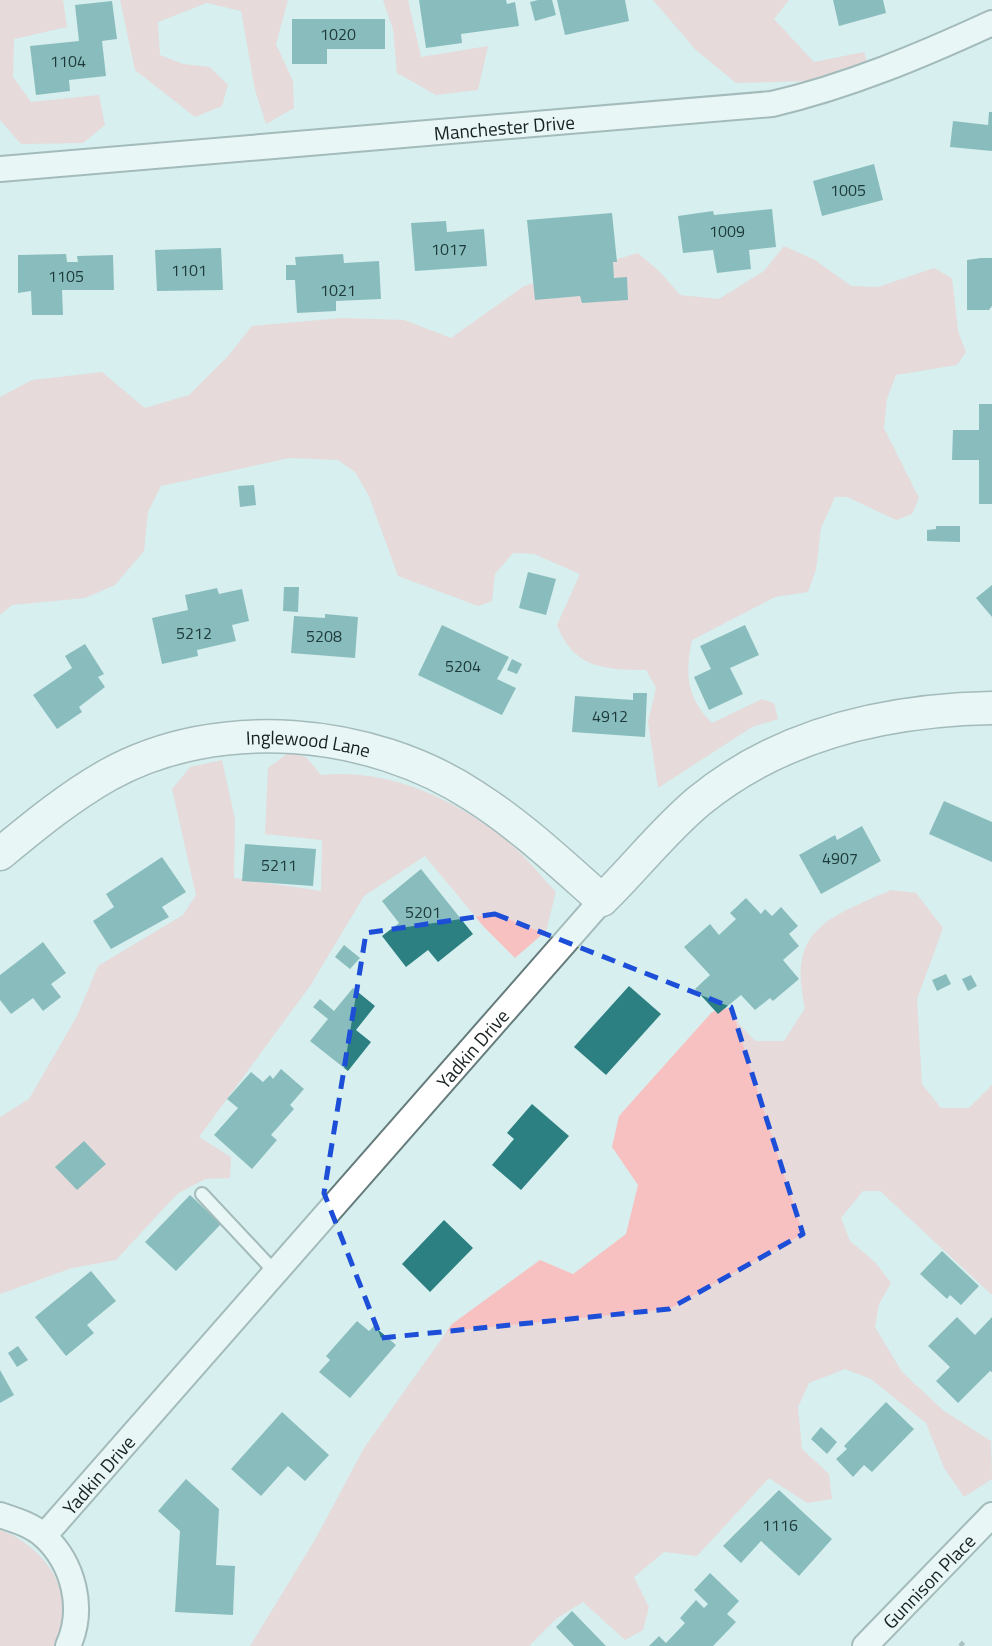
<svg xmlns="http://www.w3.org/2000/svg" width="992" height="1646" viewBox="0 0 992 1646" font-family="'Titillium Web',sans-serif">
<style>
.green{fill:#f8c1c1}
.building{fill:#2c8082}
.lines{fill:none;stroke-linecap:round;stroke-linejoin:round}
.service-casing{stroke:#667c7c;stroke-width:16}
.minor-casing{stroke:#667c7c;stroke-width:28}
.tertiary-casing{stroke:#667c7c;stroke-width:35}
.path{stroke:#768787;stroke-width:4.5;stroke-dasharray:5 5;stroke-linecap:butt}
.service{stroke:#fff;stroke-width:12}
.minor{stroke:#fff;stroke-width:24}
.tertiary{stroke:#fff;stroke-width:32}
.marked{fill:none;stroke:#1d4ed8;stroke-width:5;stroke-dasharray:14 9;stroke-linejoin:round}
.labels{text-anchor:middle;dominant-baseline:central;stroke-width:5;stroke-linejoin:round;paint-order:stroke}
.number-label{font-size:16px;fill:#1d3939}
.street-label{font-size:19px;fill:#182121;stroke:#e4fdfd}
</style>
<rect width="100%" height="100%" fill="#d7efef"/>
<g class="green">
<polygon points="0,0 63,0 67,27 14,39 13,77 31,102 99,95 105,125 83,143 21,144 0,120"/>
<polygon points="120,0 288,0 276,44 293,81 294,108 266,124 255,90 241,11 207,3 158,22 160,55 183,64 210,67 228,85 222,106 195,117 135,70"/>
<polygon points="383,0 408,0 421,57 488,46 478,90 436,95 397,73 393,29"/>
<polygon points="653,0 789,0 774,19 814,62 864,52 867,62 815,81 736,83 695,49"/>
<path d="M 784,246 L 815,260 L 851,286 L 878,287 L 934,268 L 952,278 L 958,331 L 966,352 L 957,365 L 896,375 L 887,399 L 884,428 L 919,498 L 912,514 L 896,520 L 847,497 L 835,497 L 821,528 L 816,570 L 808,592 L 775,597 L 692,640 C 685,673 686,697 712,723 L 762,699 L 774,703 L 778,719 L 752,727 L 658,788 L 648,722 L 656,688 L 646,670 C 605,670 573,668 557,625 L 580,574 L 534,554 L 513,553 L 495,574 L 492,601 L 478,606 L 398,576 L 369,496 L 355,472 L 338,460 L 289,458 L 161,486 L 148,512 L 144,551 L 115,585 L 85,598 L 12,605 L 0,615 L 0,397 L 32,380 L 102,372 L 145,408 L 189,395 L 228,356 L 252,326 L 342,318 L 404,320 L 451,338 L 524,286 L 638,253 L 660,272 L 680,295 L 719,299 L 764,271 Z"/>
<path d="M 291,751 L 307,758 L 321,775 C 384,768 445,795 495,831 C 518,847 537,872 556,892 L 546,931 L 515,958 L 484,927 L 425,856 L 364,896 L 310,986 L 199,1137 L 231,1157 L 230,1178 L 205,1179 L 177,1194 L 116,1260 L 72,1268 L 0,1294 L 0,1117 L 29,1099 L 77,1016 L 98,966 L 183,915 L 196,895 L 172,789 L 190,767 L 222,760 L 235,819 L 234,878 L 321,891 L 322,840 L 265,834 L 268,768 Z"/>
<path d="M 891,890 L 916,893 L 943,928 L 917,999 L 922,1084 L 941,1108 L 969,1108 L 992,1085 L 992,1295 L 880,1191 L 863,1191 L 841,1218 L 850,1241 L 875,1262 L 891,1283 L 879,1304 L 875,1327 L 902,1372 L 944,1411 L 991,1441 L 992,1479 L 964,1497 L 944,1468 L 926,1423 L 871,1379 L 845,1369 L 809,1383 L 798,1407 L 802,1449 L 829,1474 L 832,1499 L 807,1503 L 769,1478 L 697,1556 L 664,1552 L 634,1577 L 649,1607 L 643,1630 L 625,1640 L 583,1602 L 556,1619 L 529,1646 L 250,1646 L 316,1538 L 364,1448 L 452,1324 L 540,1260 L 573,1274 L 626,1234 L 638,1185 L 612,1147 L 619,1116 L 712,1012 L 732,1007 L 739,1024 L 755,1041 L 784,1041 L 805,1008 C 787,929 828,918 891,890 Z"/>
<path d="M 0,1530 C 46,1546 81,1598 54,1646 L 0,1646 Z"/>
</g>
<g class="building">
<polygon points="419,0 506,0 507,4 515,2 519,26 461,34 462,43 426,48"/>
<polygon points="538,0 552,0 556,15 535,21 530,2"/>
<polygon points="557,0 625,0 629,21 565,35"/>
<polygon points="833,0 883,0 886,13 839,26"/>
<polygon points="112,1 117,39 102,41 106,76 69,80 70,91 36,95 30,46 79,41 75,5"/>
<polygon points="292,19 385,19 385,49 327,49 327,64 292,64"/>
<polygon points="989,112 992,112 992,151 950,147 953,121 988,125"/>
<polygon points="874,164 883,200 822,216 813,181"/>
<polygon points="772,209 776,247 749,250 751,269 717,273 713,250 683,253 678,216 713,211 714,215"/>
<polygon points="612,213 617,262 613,262 614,278 627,277 628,300 582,303 580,296 535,300 527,220"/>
<polygon points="446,221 447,232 484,229 487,266 415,271 411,223"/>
<polygon points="221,248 223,290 157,291 155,250"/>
<polygon points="66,254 67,262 78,262 77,256 113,255 114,290 62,290 63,315 32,315 31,291 18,293 18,255"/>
<polygon points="343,254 344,263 379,261 381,299 336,301 336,311 297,313 295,280 286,280 286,265 296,265 295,257"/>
<polygon points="981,258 992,258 992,306 989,310 967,310 967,260"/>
<polygon points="979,404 992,404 992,504 979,504 979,460 952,460 953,430 979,430"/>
<polygon points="254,485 256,505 240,507 238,486"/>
<polygon points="936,526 960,526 960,542 927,541 927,530 936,529"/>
<polygon points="528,572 556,579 546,615 519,608"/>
<polygon points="992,585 992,617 976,598"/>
<polygon points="284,587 299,587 298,612 283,611"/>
<polygon points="217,588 219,594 242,589 249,621 232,625 236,641 197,650 198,656 162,664 152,618 188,610 185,595"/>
<polygon points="325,614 358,617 355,658 291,653 294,616 325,618"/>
<polygon points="442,625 509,657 497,679 516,688 502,715 418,675"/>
<polygon points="745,625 759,655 730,668 743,694 709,710 694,677 711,669 700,646"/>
<polygon points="85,644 104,674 98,677 105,687 79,707 82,712 57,729 33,695 72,668 65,656"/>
<polygon points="512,659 522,664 517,674 507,670"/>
<polygon points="633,693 647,693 645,737 572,732 575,696 633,700"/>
<polygon points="944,801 992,822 992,862 929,834"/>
<polygon points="862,826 881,861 821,894 799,855 835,835 837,840"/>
<polygon points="245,844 316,849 313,886 242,881"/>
<polygon points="162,857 186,892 162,907 169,917 111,949 93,921 114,907 106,894"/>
<polygon points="421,869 473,934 438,962 428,950 406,967 382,936 399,923 382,901"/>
<polygon points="746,898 761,914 765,909 772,916 781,907 798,926 789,934 799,946 783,960 799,979 773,1001 770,998 755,1010 741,995 718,1014 695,989 710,975 684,947 710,924 719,935 736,919 730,913"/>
<polygon points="43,942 66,973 51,984 61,997 43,1011 33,998 11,1014 0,1000 0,975"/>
<polygon points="344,945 360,958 350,969 335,957"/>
<polygon points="946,974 951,984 937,991 932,980"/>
<polygon points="971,975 977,986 968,991 962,979"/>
<polygon points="629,986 661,1014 606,1075 574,1047"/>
<polygon points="353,988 375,1006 356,1030 371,1042 348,1071 310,1041 328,1019 313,1007 320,999 334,1011"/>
<polygon points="281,1069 304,1089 290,1105 294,1109 271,1135 277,1140 252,1169 214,1135 238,1108 227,1099 251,1072 263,1082 270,1075 273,1079"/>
<polygon points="532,1104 569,1136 521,1190 492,1165 514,1139 507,1133"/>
<polygon points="84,1141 106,1164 77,1190 55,1167"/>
<polygon points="190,1195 221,1224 176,1271 145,1242"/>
<polygon points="444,1220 473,1248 430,1292 402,1264"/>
<polygon points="942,1251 979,1286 961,1305 950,1295 947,1299 920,1274"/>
<polygon points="91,1271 116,1301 87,1325 94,1333 66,1356 35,1317"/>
<polygon points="957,1317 975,1335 992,1317 992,1372 990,1371 958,1403 936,1381 950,1367 928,1346"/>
<polygon points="357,1321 369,1331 374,1326 396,1345 350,1398 319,1372 330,1360 326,1356"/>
<polygon points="18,1346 28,1360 17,1367 8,1353"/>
<polygon points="0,1370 14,1395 0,1403"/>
<polygon points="886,1402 914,1429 872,1472 864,1465 853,1477 836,1459 847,1449 844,1446"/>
<polygon points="282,1412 329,1455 305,1481 288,1466 261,1496 231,1469"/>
<polygon points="821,1427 837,1442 827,1454 811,1439"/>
<polygon points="186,1479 219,1509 216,1565 235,1566 233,1615 175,1612 180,1531 158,1511"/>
<polygon points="779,1490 832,1539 799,1576 761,1541 741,1563 723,1546"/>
<polygon points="710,1573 739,1601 727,1614 736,1622 713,1646 649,1646 659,1636 666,1643 685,1623 680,1618 696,1600 704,1608 708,1604 694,1590"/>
<polygon points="572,1611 606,1646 574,1646 556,1627"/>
</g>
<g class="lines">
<defs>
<polyline id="service" points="202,1194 275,1272"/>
<g id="minor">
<path id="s1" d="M 0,169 L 772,104 C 849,86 920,56 992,23"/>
<path d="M 0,1515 C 15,1520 32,1525 44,1536 C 74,1564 85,1609 68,1646"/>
<path id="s2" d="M 44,1536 L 602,900"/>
<path id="s3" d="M 865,1646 L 992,1515"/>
</g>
<g id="tertiary">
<path id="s4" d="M 0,854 C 34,826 69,797 108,775 C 218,714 371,728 474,796 C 520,825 561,864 602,900 C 635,868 663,831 699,801 C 782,733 887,710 992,708"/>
</g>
</defs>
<use href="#service" class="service-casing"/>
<use href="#minor" class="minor-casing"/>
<use href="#tertiary" class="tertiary-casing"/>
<polyline class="path" points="960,1646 967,1639"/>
<use href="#service" class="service"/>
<use href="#minor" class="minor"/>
<use href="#tertiary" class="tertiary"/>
</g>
<path d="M0 0H992V1646H0ZM 495,914 L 731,1007 L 803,1234 L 669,1309 L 381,1338 L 324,1193 L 366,933 Z" fill="#d7efef" fill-opacity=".55" fill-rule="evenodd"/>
<path class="marked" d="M 495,914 L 731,1007 L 803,1234 L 669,1309 L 381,1338 L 324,1193 L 366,933 Z"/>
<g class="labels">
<g class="number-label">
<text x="338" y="34">1020</text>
<text x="68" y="61">1104</text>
<text x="848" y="190">1005</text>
<text x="727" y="231">1009</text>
<text x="449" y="249">1017</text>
<text x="189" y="270">1101</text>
<text x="66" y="276">1105</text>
<text x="338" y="290">1021</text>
<text x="194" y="633">5212</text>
<text x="324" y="636">5208</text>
<text x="463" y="666">5204</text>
<text x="610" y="716">4912</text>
<text x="840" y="858">4907</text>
<text x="279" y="865">5211</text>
<text x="423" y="912">5201</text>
<text x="780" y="1525">1116</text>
</g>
<g class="street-label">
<text stroke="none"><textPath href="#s1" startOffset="506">Manchester Drive</textPath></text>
<text stroke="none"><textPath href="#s4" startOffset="341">Inglewood Lane</textPath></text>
<text stroke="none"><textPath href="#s2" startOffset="649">Yadkin Drive</textPath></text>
<text stroke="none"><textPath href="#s2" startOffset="82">Yadkin Drive</textPath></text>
<text stroke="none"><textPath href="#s3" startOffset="91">Gunnison Place</textPath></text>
</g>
</g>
</svg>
